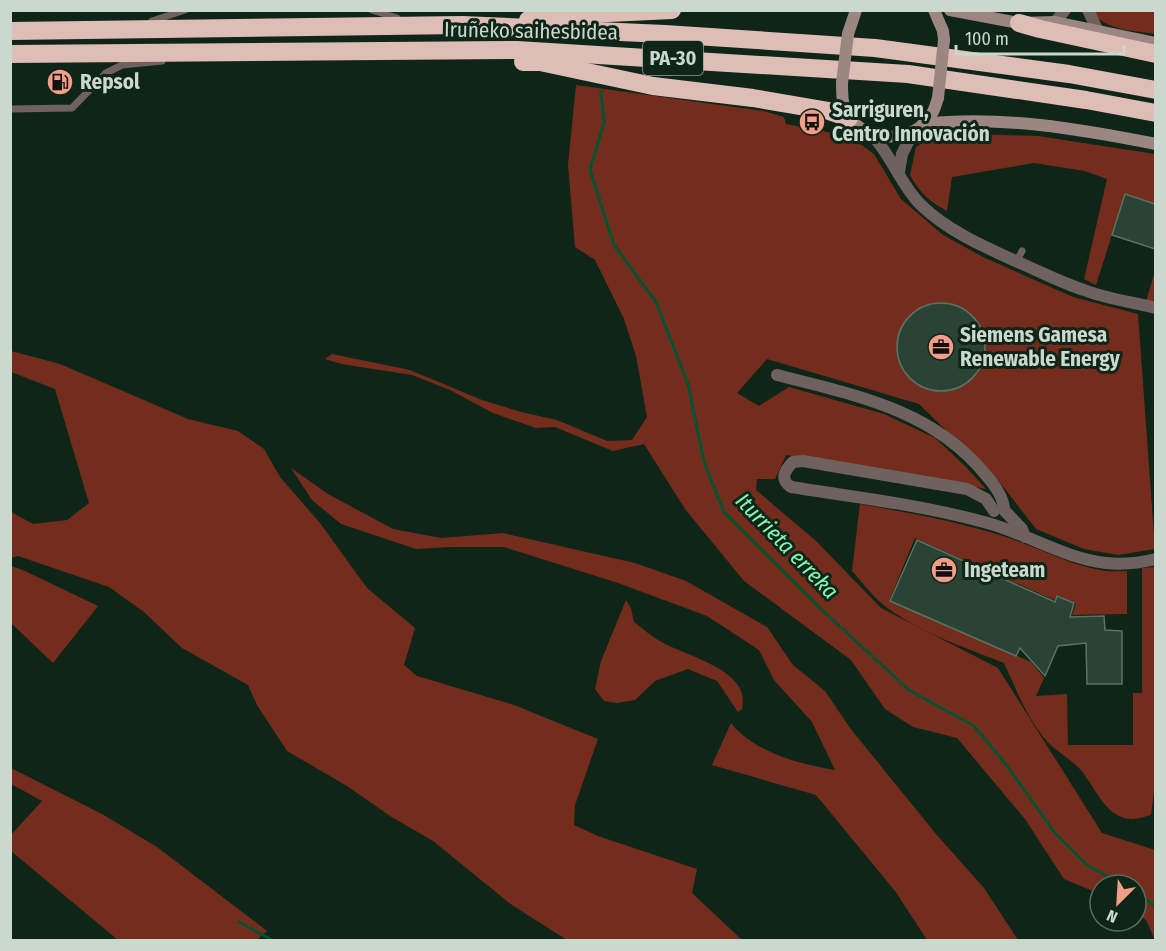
<svg xmlns="http://www.w3.org/2000/svg" width="1166" height="951" viewBox="0 0 1166 951" font-family="'Fira Sans Condensed',sans-serif">
<style>
.green{fill:#742d1c}
.lines{fill:none;stroke-linecap:round;stroke-linejoin:round}
.stream{stroke:#005330;stroke-width:3}
.building{fill:#2b4334;stroke:#597363;stroke-width:1.5}
.lane{stroke:#6e615e;stroke-width:7}
.street{stroke:#6e615e;stroke-width:12}
.secondary{stroke:#9b8681;stroke-width:12}
.highway{stroke:#ddbdb5;stroke-width:18}
.secondary-bridge{stroke:#9b8681;stroke-width:12}
.labels{text-anchor:middle;dominant-baseline:central;stroke-width:6;stroke-linejoin:round;paint-order:stroke}
.shield{fill:#0e2518;stroke:#92a297;stroke-width:1.5}
.shield-label{font-size:20px;font-weight:bold;fill:#cad8ce}
.street-label{font-size:21px;fill:#cad8ce;stroke:#0e2518}
.poi-label{font-size:21px;font-weight:bold;fill:#cad8ce;stroke:#0e2518;text-anchor:start}
.water-label{font-size:22px;font-style:italic;fill:#80fab6;stroke:#0e2518}
</style>
<rect width="100%" height="100%" fill="#0e2518"/>
<g class="green">
<path d="M 1092,11 L 1155,11 L 1155,34 C 1133,30 1105,31 1092,11 Z"/>
<polygon points="576,85 763,111 784,117 786,124 843,135 863,146 874,154 901,199 943,235 983,257 1073,297 1138,314 1155,549 1118,555 1084,549 1036,529 1001,484 919,404 767,359 737,393 759,406 789,387 884,414 935,438 965,466 986,489 786,455 775,479 757,479 756,490 816,541 881,608 998,668 1102,833 1155,850 1155,940 1146,920 1136,914 1136,885 1100,885 1100,894 1064,879 1025,819 957,738 913,727 885,709 851,660 744,581 685,509 644,444 613,451 555,427 536,428 493,413 450,390 412,375 341,364 325,359 332,354 410,370 482,400 521,412 557,420 607,441 632,440 647,417 636,356 624,319 595,260 575,247 568,165"/>
<path d="M 937,133 L 1038,136 L 1155,154 L 1155,204 L 1125,194 L 1096,285 L 1084,279 L 1107,179 L 1085,171 L 1034,163 L 952,177 L 947,211 C 930,202 919,192 910,175 L 916,147 Z"/>
<polygon points="1155,271 1155,303 1146,301"/>
<polygon points="11,351 60,364 188,419 238,431 264,449 280,477 320,523 367,588 415,628 404,665 417,676 514,705 598,739 575,805 574,825 598,836 697,869 692,893 742,940 567,940 512,905 433,841 390,816 347,786 287,751 257,705 248,685 182,648 144,612 109,587 18,556 11,558 11,512 33,524 67,520 89,503 55,389 11,372"/>
<path d="M 291,468 L 328,494 L 393,529 L 441,538 L 503,533 L 635,563 L 686,581 L 767,627 L 793,665 L 825,691 L 850,728 L 936,834 L 984,888 L 1018,940 L 927,940 L 895,891 L 816,795 L 712,765 L 731,723 C 754,752 799,764 835,770 L 812,722 L 774,680 L 759,650 L 707,616 L 618,583 L 504,547 L 452,547 L 416,549 L 341,524 L 312,500 Z"/>
<path d="M 860,504 C 910,513 960,522 1009,538 C 1039,548 1068,564 1100,570 C 1109,572 1118,571 1127,571 L 1127,614 L 1072,615 L 1076,603 L 1057,595 L 1054,600 L 915,538 L 889,601 L 1031,662 L 1044,678 L 1036,696 L 1067,694 L 1068,745 L 1133,745 L 1133,693 L 1142,693 L 1142,568 L 1155,567 L 1156,776 L 1151,815 C 1146,816 1139,819 1133,819 C 1105,820 1094,783 1078,767 C 1068,757 1055,751 1046,740 C 1027,718 1016,689 1004,663 C 964,647 914,631 880,602 C 870,593 861,581 852,571 Z"/>
<polygon points="11,566 25,571 98,606 53,663 11,623"/>
<path d="M 626,600 L 631,608 L 634,622 C 642,628 651,636 660,641 C 686,657 752,669 742,709 L 738,712 L 717,681 L 688,669 L 655,681 L 635,700 L 617,703 L 604,701 L 595,689 L 601,661 Z"/>
<polygon points="11,768 102,814 157,847 267,931 257,940 118,940 11,851 11,835 42,801 11,784"/>
</g>
<g class="lines">
<g class="stream">
<polyline points="601,92 604,122 590,170 614,245 656,302 688,384 704,462 724,512 822,610 909,690 974,726 1008,767 1054,832 1087,865 1123,885"/>
<polyline points="1136,892 1156,907"/>
<polyline points="239,922 272,940"/>
</g>
</g>
<g class="building">
<polygon points="1125,194 1155,204 1155,249 1112,235"/>
<circle cx="941" cy="347" r="44"/>
<polygon points="917,540 1055,602 1057,596 1074,603 1070,617 1104,616 1105,630 1122,631 1122,684 1087,684 1086,643 1058,646 1045,676 1020,648 1016,656 890,601"/>
</g>
<g class="lines">
<g class="lane">
<polyline points="372,10 397,18"/>
<polyline points="152,21 185,10"/>
<polyline points="10,109 72,108 106,73 122,65 162,61"/>
<polyline points="1017,261 1022,251"/>
</g>
<g class="street">
<polyline points="1088,10 1098,31"/>
<polyline points="1055,22 1065,10"/>
<path d="M 871,134 C 891,154 900,184 921,205 C 949,232 985,247 1020,263 C 1041,272 1062,283 1084,290 C 1107,299 1132,302 1156,308"/>
<polyline points="899,172 902,154 913,132"/>
<path d="M 777,375 C 854,395 932,409 985,474 C 993,483 1004,498 1004,510 L 1022,529 L 1025,537"/>
<path d="M 994,511 L 986,499 L 967,489 L 803,461 L 793,462 C 785,470 779,479 791,487 C 855,497 921,505 984,522 C 1024,532 1065,559 1106,563 C 1123,565 1139,563 1156,559"/>
</g>
<g class="secondary">
<polyline points="934,10 943,31 944,40"/>
<polyline points="950,10 1019,23 1055,22 1156,43"/>
<polyline points="848,34 856,10"/>
<path d="M 842,83 C 842,95 842,109 850,119 C 871,143 913,143 931,115 C 935,110 936,103 938,98"/>
<path d="M 923,124 C 1000,115 1080,129 1156,144"/>
</g>
<g class="highway">
<polyline points="528,20 545,16 672,10"/>
<polyline points="1019,23 1040,29 1156,54"/>
<polyline points="10,31 462,25 665,34 875,48 1069,74 1156,90"/>
<polyline points="10,54 517,50 908,74 1086,100 1156,113"/>
<polyline points="523,62 540,62 653,86 753,98 829,111 849,118"/>
</g>
<g class="secondary-bridge">
<polyline points="842,83 848,34"/>
<polyline points="938,98 944,40"/>
</g>
</g>
<defs>
<symbol id="fuel-disc" viewBox="-11 -11 22 22"><circle r="9.5" fill="#f49e89" stroke="#0e2518"/><path d="M-5.5-6h7V0h2V4h1.3V-2.5L3-4.5l.8-.8L6-3V5H2.5V1h-1V6h-7ZM-4.2-4.7v3.2H.2V-4.7Z" fill="#111"/></symbol>
<symbol id="bus-disc" viewBox="-11 -11 22 22"><circle r="9.5" fill="#f49e89" stroke="#0e2518"/><path d="M-5-6H5V4H4V6H2V4H-2V6H-4V4H-5ZM-3.5-4V0h7V-4ZM-3.5 1.2v1.5H-2V1.2ZM2 1.2v1.5H3.5V1.2Z" fill="#111"/></symbol>
<symbol id="office-disc" viewBox="-11 -11 22 22"><circle r="9.5" fill="#f49e89" stroke="#0e2518"/><path d="M-6-3h4V-5.5h4V-3h4V5H-6ZM-1-4.5V-3h2v-1.5ZM-6 0V1H6V0Z" fill="#111"/></symbol>
</defs>
<g fill-rule="evenodd">
<use href="#fuel-disc" x="45" y="67" width="30" height="30"/>
<use href="#bus-disc" x="797" y="107" width="30" height="30"/>
<use href="#office-disc" x="926" y="332" width="30" height="30"/>
<use href="#office-disc" x="929" y="555" width="30" height="30"/>
</g>
<g class="labels">
<rect class="shield" x="643" y="41" width="60" height="34" rx="4.5"/>
<g class="shield-label">
<text x="673" y="58">PA-30</text>
</g>
<g class="street-label">
<text transform="translate(531 31) rotate(1)">Iruñeko saihesbidea</text>
</g>
<g class="poi-label">
<text x="80" y="82">Repsol</text>
<text x="832" y="110">Sarriguren,<tspan x="832" dy="24">Centro Innovación</tspan></text>
<text x="960" y="335">Siemens Gamesa<tspan x="960" dy="24">Renewable Energy</tspan></text>
<text x="964" y="570">Ingeteam</text>
</g>
<g class="water-label">
<text transform="translate(787 546) rotate(46)">Iturrieta erreka</text>
</g>
</g>
<rect width="1166" height="951" fill="none" stroke="#cad8ce" stroke-width="24"/>
<g transform="translate(1118 903) rotate(204)"><circle r="28" fill="#0e2518" stroke="#596d61" stroke-width="1.5"/>
<path d="M0-4.5L10 22L0 15L-10 22Z" fill="#f49e89"/>
<text y="-9" font-size="16" font-weight="bold" text-anchor="middle" fill="#cad8ce">N</text>
</g>
<path d="M956 45v9h168v-9" fill="none" stroke="#cad8ce" stroke-width="3"/>
<text x="965" y="45" font-size="18" fill="#cad8ce" stroke="#0e2518" stroke-width="4.5" paint-order="stroke">100 m</text>
</svg>
